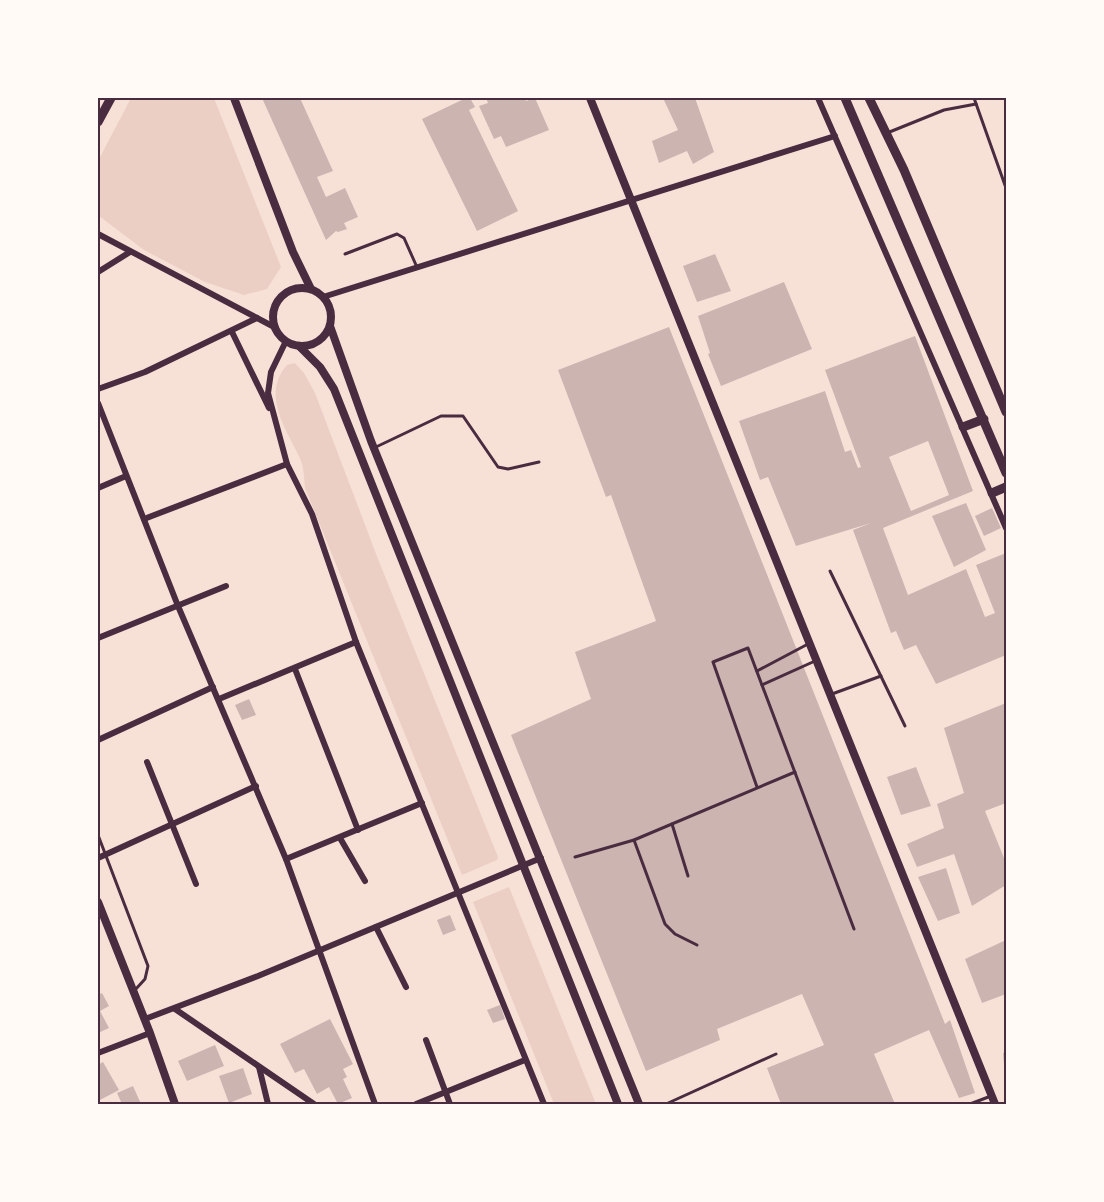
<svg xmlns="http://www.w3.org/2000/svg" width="1104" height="1202" viewBox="0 0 1104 1202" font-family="'DejaVu Sans',sans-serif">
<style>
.green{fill:#ebcfc5}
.building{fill:#ccb4b1;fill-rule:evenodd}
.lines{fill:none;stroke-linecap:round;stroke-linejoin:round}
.service{stroke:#4a2c40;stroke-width:3}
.minor{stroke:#4a2c40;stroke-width:6}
.tertiary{stroke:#4a2c40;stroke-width:8}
.secondary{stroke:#4a2c40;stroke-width:8}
.primary{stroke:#4a2c40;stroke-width:9}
.neatline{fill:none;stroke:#4a2c40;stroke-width:2}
</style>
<rect width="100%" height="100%" fill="#f7e1d7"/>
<g class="green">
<polygon points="131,98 214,98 281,267 267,289 244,295 205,282 144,250 99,216 98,161"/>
<path d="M 295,363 L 304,373 L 315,393 L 378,559 L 498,857 L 497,860 L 462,875 L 305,488 C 304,477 304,466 299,456 C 286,429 261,394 287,365 Z"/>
<polygon points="509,887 596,1104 554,1104 473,902"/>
</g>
<g class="building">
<polygon points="262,98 300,98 333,171 317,177 326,197 345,188 358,217 344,223 347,229 338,232 336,231 326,240"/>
<polygon points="466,98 470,98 475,107 469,110 518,211 477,231 422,119"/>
<polygon points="486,98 525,98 526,101 535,98 549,130 506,147 501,136 494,139 479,106 488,103"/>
<polygon points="663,98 695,98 714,152 693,164 687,151 659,163 652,141 678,130"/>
<polygon points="715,254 731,291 697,302 683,266"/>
<polygon points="784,282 812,349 721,386 708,354 710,353 698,316"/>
<polygon points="669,327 945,1024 950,1020 975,1093 959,1098 929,1030 874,1054 895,1104 781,1104 767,1068 824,1045 802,994 717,1029 720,1040 646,1071 511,735 591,699 575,652 656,621 611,495 606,497 558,370"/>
<path d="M 915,336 L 973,491 L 883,528 L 908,595 L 966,569 L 985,617 L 995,613 L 976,565 L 1006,553 L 1006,655 L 936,684 L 916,645 L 904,650 L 896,631 L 891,633 L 853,530 L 871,523 L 796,546 L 768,477 L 760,480 L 739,421 L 825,391 L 845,452 L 851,450 L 858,468 L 861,467 L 825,370 ZM 928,441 L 949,495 L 911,511 L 889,457 Z"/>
<polygon points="966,503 986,550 954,567 932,516"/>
<polygon points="992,508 1001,528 984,536 975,516"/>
<polygon points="249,699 256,715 242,720 235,705"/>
<polygon points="1006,703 1006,803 985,811 1006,863 1006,885 972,906 954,854 917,867 907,844 944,828 937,804 964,793 944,728"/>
<polygon points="916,767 931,806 901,815 887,777"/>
<polygon points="946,868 960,913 938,921 918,877"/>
<polygon points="450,915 456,930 443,935 437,920"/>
<polygon points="1006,940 1006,994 982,1003 965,959"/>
<polygon points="102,993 109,1006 100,1011 109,1028 98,1033 98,995"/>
<polygon points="500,1005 505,1019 493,1023 487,1010"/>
<polygon points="330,1019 353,1064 343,1069 347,1077 343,1079 352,1098 338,1104 329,1087 317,1094 304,1069 295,1073 280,1044"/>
<polygon points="215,1045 224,1066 187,1081 178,1061"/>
<polygon points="1006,1052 1006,1076 1005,1076 1003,1053"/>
<polygon points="103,1062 119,1090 98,1101 98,1065"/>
<polygon points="243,1068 252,1094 229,1103 219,1076"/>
<polygon points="133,1086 141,1104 122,1104 117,1093"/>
</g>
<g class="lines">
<g class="service">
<polyline points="900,98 916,98"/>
<polyline points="974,98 1006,188"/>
<polyline points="887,133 944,110 976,104"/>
<polyline points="345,254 397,234 404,238 416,265"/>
<polyline points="376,447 441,416 463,416 498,467 508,469 539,462"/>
<polyline points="830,571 905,726"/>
<polyline points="757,671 808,644"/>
<polyline points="762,685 815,661"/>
<polyline points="832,694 881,676"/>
<polyline points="757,787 713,662 748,648 854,929"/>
<polyline points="672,824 688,876"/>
<polyline points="98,835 148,966 145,979 135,990"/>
<polyline points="634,840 665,924 675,934 697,945"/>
<polyline points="575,857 634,840 795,772"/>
<polyline points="666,1104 776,1054"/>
<polyline points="970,1104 991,1096"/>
</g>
<g class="minor">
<polyline points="818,98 1006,528"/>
<polyline points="98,234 276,328"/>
<polyline points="98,272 130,252"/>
<polyline points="323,297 835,136"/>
<polyline points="232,332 269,408"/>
<polyline points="286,341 271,372 268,393 287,464 312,514 356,642 544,1104"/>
<polyline points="98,389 145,372 257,318"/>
<polyline points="98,403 178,606 286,859 375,1104"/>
<polyline points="98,488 126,476"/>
<polyline points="144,519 287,464"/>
<polyline points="98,638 226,586"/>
<polyline points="295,669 358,830"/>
<polyline points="219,699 356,642"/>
<polyline points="98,740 213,687"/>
<polyline points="147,762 196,884"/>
<polyline points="340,838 365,881"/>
<polyline points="98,858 256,786"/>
<polyline points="286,859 422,803"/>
<polyline points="376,927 406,987"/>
<polyline points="175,1009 314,1104"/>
<polyline points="145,1019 258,976 541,858"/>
<polyline points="426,1040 450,1104"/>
<polyline points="98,1053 150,1033"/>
<polyline points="259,1067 268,1104"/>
<polyline points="416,1104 525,1060"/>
</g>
<g class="tertiary">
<polyline points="590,98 995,1104"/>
<polyline points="98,902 150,1033 175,1104"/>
</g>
<g class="secondary">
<polyline points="234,98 293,252 311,289"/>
<circle cx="302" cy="317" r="29"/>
<polyline points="330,326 371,441 639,1104"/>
<polyline points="299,346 320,367 334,389 618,1104"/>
</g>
<g class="primary">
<polyline points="845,98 1006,473"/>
<polyline points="869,98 904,170 1006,412"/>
<polyline points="98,122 111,98"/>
<polyline points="963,427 984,419"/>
<polyline points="992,493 1006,487"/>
</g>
</g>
<rect width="1104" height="1202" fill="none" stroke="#fffaf5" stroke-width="198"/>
<rect x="99" y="99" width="906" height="1004" class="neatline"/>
</svg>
